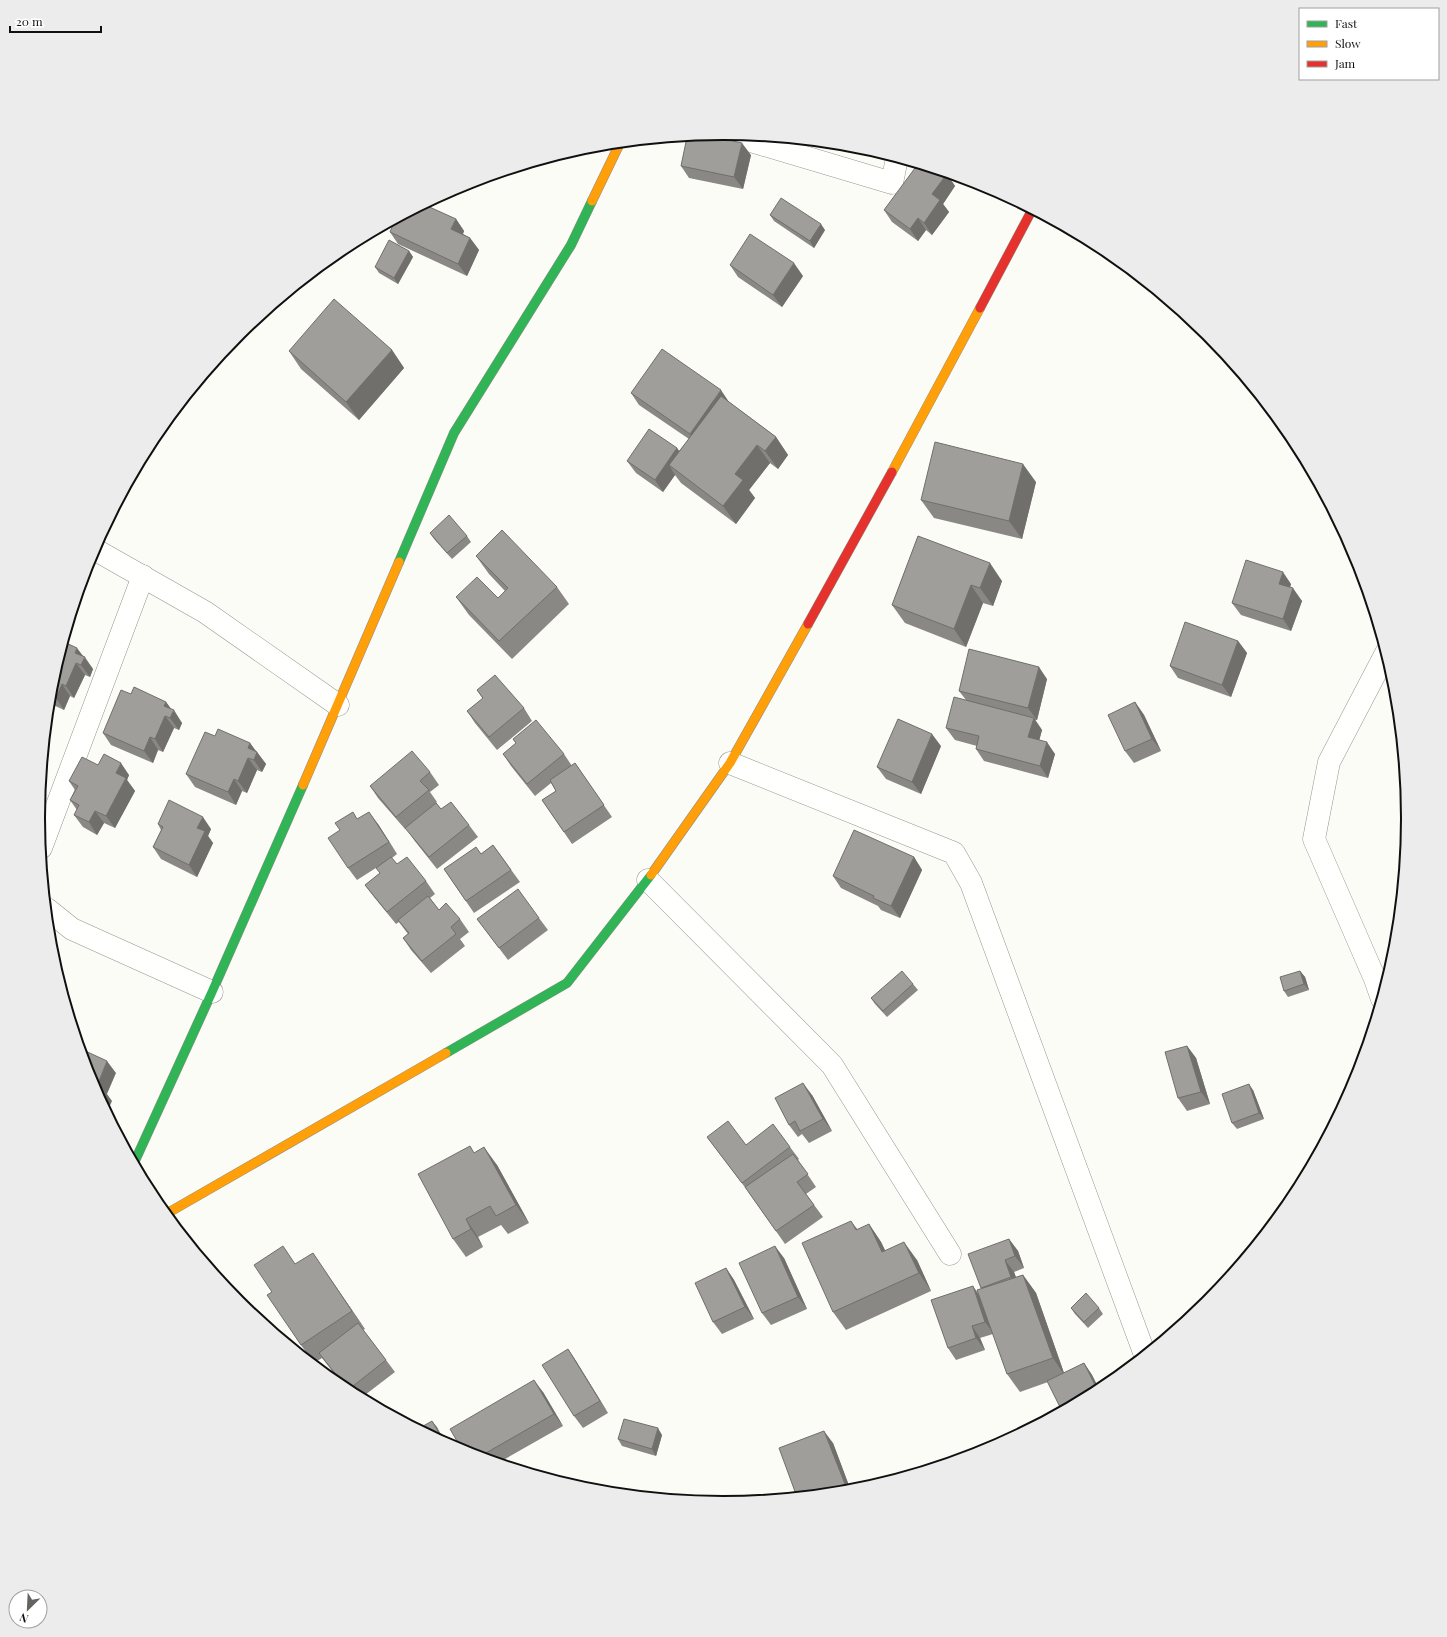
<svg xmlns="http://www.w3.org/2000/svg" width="1447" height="1637" viewBox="0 0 1447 1637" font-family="'Playfair Display',serif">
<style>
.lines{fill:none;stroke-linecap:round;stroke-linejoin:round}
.street-casing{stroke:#969694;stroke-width:23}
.fast-casing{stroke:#8d8d8a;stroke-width:10}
.slow-casing{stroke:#8d8d8a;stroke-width:10}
.jam-casing{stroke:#8d8d8a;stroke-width:10}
.street{stroke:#fffffe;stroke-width:22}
.fast{stroke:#30b455;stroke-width:9}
.slow{stroke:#ff9f0a;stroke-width:9}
.jam{stroke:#e5322d;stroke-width:9}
.wall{fill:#8a8885}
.shaded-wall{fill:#706f6c}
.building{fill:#a09e9b;stroke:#706f6c}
.rim{fill:none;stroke:#101010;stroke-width:2}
</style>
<rect width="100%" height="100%" fill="#fcfcf6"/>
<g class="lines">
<defs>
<g id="street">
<polyline points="724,133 892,183 897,158"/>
<polyline points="94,549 205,612 338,705"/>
<polyline points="730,763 954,853 971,883 1145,1355"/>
<polyline points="41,848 143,576"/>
<polyline points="648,880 832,1065 950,1254"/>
<polyline points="47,909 72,929 212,992"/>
<polyline points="1382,999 1375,979 1314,839 1329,762 1386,653"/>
</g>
<g id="fast">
<polyline points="399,562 454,433 571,245 592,201"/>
<polyline points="446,1053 567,983 651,875"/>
<polyline points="134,1163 212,992 303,785"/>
</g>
<g id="slow">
<polyline points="592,201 620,143"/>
<polyline points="892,472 980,308"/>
<polyline points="303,785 399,562"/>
<polyline points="651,875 730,763 808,624"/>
<polyline points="166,1214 446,1053"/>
</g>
<g id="jam">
<polyline points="980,308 1032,210"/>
<polyline points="808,624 892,472"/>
</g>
</defs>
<use href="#street" class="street-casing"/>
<use href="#fast" class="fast-casing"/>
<use href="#slow" class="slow-casing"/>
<use href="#jam" class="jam-casing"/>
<use href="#street" class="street"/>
<use href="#fast" class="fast"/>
<use href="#slow" class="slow"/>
<use href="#jam" class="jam"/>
</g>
<g class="wall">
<polygon points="751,155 743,189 689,178 681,166"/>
<polygon points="947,174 955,186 943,204 949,212 932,235 926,230 918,241 892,222 884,210"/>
<polygon points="770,215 825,230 814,248 774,221"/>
<polygon points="456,219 464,231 463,234 470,238 479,250 467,276 398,244 390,232"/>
<polygon points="409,251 413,257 398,284 379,273 375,267"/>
<polygon points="730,265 803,276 782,307 738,277"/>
<polygon points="392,350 404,368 359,420 301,369 289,351"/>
<polygon points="631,393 729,402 776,437 788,455 778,469 770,463 749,490 755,498 736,524 681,483 675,475 663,492 636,473 627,461 677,448 679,451 689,439 639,405"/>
<polygon points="1036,482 1022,539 934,518 921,500"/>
<polygon points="430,533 467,536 471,542 452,559 434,539"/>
<polygon points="918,536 1002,581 993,606 983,603 966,647 905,623 892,605"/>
<polygon points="476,556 557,587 569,604 512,659 469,615 456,597 498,598 505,591 489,574"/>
<polygon points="1291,584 1290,588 1302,601 1291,631 1241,615 1232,603"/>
<polygon points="1238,641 1247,653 1231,697 1178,678 1170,666"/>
<polygon points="84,657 85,657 93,669 90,677 85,675 74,698 70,696 64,710 49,703 51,685"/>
<polygon points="1047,679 1037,720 1035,720 1042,730 1039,740 1055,754 1048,778 984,761 976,749 977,746 955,740 946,728 966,700 959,691"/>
<polygon points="477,690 524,708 532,721 497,750 475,723 467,711 483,699"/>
<polygon points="166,702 182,723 179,730 174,728 163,752 158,750 153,763 111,745 103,733"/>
<polygon points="1135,702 1144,715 1161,751 1134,763 1125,751"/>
<polygon points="215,736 250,743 266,764 262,772 257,770 247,793 242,791 236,805 195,787 186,774"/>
<polygon points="513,739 564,754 572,766 575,763 612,817 572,844 542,800 556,791 551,783 535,796 511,766 503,754 516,743"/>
<polygon points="941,746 921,794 886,779 877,767"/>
<polygon points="98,765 129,775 127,780 135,791 115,828 104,823 97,835 83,827 74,815 77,810 70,800 75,790 69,781"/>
<polygon points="430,772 439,785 430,792 437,802 436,803 441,809 469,825 478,837 437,869 414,840 406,828 405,829 378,798 370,786"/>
<polygon points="358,819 378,824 397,854 392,858 397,864 426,881 435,894 430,898 439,910 460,919 469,932 460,939 465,946 431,973 411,950 403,938 408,934 399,922 396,924 374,897 365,885 380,873 379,866 357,880 348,868"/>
<polygon points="158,824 211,829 208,836 213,843 197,877 161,859 153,847 161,830"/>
<polygon points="493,845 520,882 474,913 444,869 481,854"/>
<polygon points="914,857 922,870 900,918 881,910 878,906 841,888 833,876"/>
<polygon points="539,918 548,930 508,960 477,919"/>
<polygon points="1300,971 1305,977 1309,990 1288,997 1284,991"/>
<polygon points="913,984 918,990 887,1017 875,1004 871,998"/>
<polygon points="1187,1046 1196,1058 1210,1104 1187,1111 1178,1098"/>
<polygon points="1253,1090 1264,1119 1237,1129 1232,1123"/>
<polygon points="812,1095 832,1131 809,1143 802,1134 798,1137 789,1125"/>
<polygon points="707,1137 746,1145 790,1147 799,1159 798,1160 816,1187 806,1194 823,1217 785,1244 747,1190"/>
<polygon points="475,1153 497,1165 529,1223 508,1234 501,1225 478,1237 483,1247 466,1257 453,1239"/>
<polygon points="869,1224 881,1242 885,1250 917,1260 931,1291 846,1330 833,1312"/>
<polygon points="1009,1239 1018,1251 1024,1268 1014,1272 1016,1277 1023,1275 1036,1293 1064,1373 1084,1363 1092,1375 1100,1391 1062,1411 1048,1382 1020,1392 1007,1374 993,1334 980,1338 985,1350 956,1360 948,1348 982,1289 981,1288"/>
<polygon points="784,1258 807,1309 771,1325 762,1313"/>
<polygon points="295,1264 325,1271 365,1329 363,1330 386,1360 395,1372 361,1398 348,1391 322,1358 314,1363 301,1345 272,1292"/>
<polygon points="726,1268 734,1280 754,1319 722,1334 713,1322"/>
<polygon points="1071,1308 1099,1308 1103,1314 1088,1328 1075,1314"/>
<polygon points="568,1349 576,1361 608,1413 583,1428 574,1416"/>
<polygon points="543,1392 563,1426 498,1463 464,1453"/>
<polygon points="662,1435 656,1456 622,1446 618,1439"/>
<polygon points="833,1443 851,1491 797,1497"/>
</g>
<g class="shaded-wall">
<polygon points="742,143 751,155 743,189 734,177"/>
<polygon points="947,174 955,186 943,204 949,212 932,235 924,223 932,194"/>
<polygon points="918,218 926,230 918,241 910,229"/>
<polygon points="456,219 464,231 460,241 451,229"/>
<polygon points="821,224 825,230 814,248 810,241"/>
<polygon points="470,238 479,250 467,276 458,264"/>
<polygon points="409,251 413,257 398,284 394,278"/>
<polygon points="794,263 803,276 782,307 773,295"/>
<polygon points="392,350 404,368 359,420 346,402"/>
<polygon points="721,390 729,402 698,446 690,434"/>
<polygon points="776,437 788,455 778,469 765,451"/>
<polygon points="757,445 770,463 749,490 755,498 736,524 723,506 735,474"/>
<polygon points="677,448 685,460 669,465 675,475 663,492 655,480"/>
<polygon points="1023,464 1036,482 1022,539 1009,521"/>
<polygon points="990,563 1002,581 993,606 980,588"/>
<polygon points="1283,572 1291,584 1287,596 1279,584"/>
<polygon points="971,585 983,603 966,647 954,629"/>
<polygon points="1293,588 1302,601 1291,631 1283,619"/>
<polygon points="1238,641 1247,653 1231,697 1222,685"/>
<polygon points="77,648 93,669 90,677 81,665 75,653"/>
<polygon points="76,663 85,675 74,698 66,686"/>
<polygon points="1039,667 1047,679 1037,720 1028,708"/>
<polygon points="62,684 70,696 64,710 56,698"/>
<polygon points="166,702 173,712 174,710 182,723 179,730 170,718 164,706"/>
<polygon points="1135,702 1144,715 1161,751 1152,739"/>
<polygon points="165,716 174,728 163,752 155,739"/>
<polygon points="1034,718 1042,730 1037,749 1028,737"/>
<polygon points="932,734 941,746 921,794 912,782"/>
<polygon points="150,737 158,750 153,763 144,751"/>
<polygon points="1047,742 1055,754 1048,778 1040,766"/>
<polygon points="250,743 257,753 257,752 266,764 262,772 254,760 248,748"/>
<polygon points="248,758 257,770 247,793 238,781"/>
<polygon points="121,763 129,775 127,780 135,791 115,828 106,816 116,773"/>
<polygon points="234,779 242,791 236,805 228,792"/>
<polygon points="95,811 104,823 97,835 89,822"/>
<polygon points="369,812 378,824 397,854"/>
<polygon points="203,817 211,829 208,836 213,843 197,877 189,865 197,828"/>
<polygon points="914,857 922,870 900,918 891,906"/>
<polygon points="1300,971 1305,977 1309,990 1304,984"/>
<polygon points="1187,1046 1196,1058 1210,1104 1201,1092"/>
<polygon points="107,1061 116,1073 107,1094 112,1101 107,1112 99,1098 97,1086"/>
<polygon points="803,1083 812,1095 832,1131 823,1119"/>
<polygon points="1249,1084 1253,1090 1264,1119 1259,1113"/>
<polygon points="484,1147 497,1165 529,1223 516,1205"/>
<polygon points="466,1219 478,1237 483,1247 471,1229"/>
<polygon points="851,1221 864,1238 856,1230"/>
<polygon points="869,1224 881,1242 894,1270 882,1252"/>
<polygon points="1009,1239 1018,1251 1024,1268 1015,1256"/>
<polygon points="904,1242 917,1260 931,1291 919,1273"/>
<polygon points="775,1246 784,1258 807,1309 798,1297"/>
<polygon points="313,1253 325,1271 365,1329 352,1311"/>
<polygon points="1005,1260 1014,1272 1020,1289 1011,1277"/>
<polygon points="726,1268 734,1280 754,1319 745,1307"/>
<polygon points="1023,1275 1036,1293 1065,1376 1053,1358"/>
<polygon points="973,1286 981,1298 994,1334 985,1322"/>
<polygon points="972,1326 980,1338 985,1350 976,1338"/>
<polygon points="568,1349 576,1361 608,1413 600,1401"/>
<polygon points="1084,1363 1092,1375 1100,1391 1098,1392 1098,1391"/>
<polygon points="534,1380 543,1392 563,1426 554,1414"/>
<polygon points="432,1421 437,1427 446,1444 443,1440"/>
<polygon points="658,1428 662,1435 656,1456 652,1449"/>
<polygon points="824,1431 833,1443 851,1491 850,1492 845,1484"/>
</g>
<g class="building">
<polygon points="707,135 742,143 734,177 681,166 687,137"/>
<polygon points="918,164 945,173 947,174 932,194 940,200 924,223 918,218 910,229 884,210"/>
<polygon points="781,198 821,224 810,241 770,215"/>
<polygon points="425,205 456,219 451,229 470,238 458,264 390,232 395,220"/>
<polygon points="750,234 794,263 773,295 730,265"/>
<polygon points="389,240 409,251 394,278 375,267"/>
<polygon points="334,299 392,350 346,402 289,351"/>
<polygon points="662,349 721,390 690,434 631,393"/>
<polygon points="721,396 776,437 765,451 757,445 735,474 743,480 723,506 669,465"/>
<polygon points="649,429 677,448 655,480 627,461"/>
<polygon points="935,442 1023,464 1009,521 921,500"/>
<polygon points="449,515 467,536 447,553 430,533"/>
<polygon points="502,530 557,587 499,641 456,597 477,577 498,598 508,588 476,556"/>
<polygon points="918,536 990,563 980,588 971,585 954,629 892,605"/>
<polygon points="1246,560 1283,572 1279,584 1293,588 1283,619 1232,603"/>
<polygon points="1185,622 1238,641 1222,685 1170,666"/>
<polygon points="64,642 77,648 75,653 85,657 81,665 76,663 66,686 62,684 56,698 50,695 51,685"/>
<polygon points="969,649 1039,667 1028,708 959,691"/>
<polygon points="495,675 524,708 489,737 467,711 483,698 477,690"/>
<polygon points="134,687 166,702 164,706 174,710 170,718 165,716 155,739 150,737 144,751 103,733 121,690 131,694"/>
<polygon points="954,697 1034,718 1028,737 1047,742 1040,766 976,749 979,736 946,728"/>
<polygon points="1135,702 1152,739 1125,751 1108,715"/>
<polygon points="898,719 932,734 912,782 877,767"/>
<polygon points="536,720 564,754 527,784 503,754 516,743 513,739"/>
<polygon points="218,729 250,743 248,748 257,752 254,760 248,758 238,781 234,779 228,792 186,774 205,732 215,736"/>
<polygon points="412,751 430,772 420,781 429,790 396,817 370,786"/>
<polygon points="104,754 121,763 116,773 126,778 106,816 95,811 89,822 74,815 79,805 70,800 78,786 69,781 82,757 98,765"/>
<polygon points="575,763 604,805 564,832 542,800 556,791 550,780"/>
<polygon points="169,800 203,817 197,828 205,831 189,865 153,847 163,827 158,824"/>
<polygon points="451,802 469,825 429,857 405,828 436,803 441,809"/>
<polygon points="353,812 357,819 369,812 389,842 348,868 328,838 340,830 335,823"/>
<polygon points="854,830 914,857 891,906 873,898 874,896 833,876"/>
<polygon points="493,845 511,870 466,901 444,869 476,847 481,854"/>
<polygon points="391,857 397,864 407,857 426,881 387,912 365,885 380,873 376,868"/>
<polygon points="518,889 539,918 499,948 477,919"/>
<polygon points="428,896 439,910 446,903 460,919 451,927 456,934 422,961 403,938 409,933 398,920"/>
<polygon points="902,971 913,984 883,1011 871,998"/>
<polygon points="1300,971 1304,984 1284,991 1280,977"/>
<polygon points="1187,1046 1201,1092 1178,1098 1165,1052"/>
<polygon points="81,1049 107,1061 97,1086 103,1089 99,1098 90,1081"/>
<polygon points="803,1083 823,1119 800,1131 795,1121 789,1125 775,1098"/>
<polygon points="1249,1084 1259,1113 1232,1123 1222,1094"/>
<polygon points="728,1121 746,1145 773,1124 790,1147 742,1183 707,1137"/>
<polygon points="470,1146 474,1153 484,1147 516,1205 496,1216 490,1206 466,1219 471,1229 453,1239 418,1174"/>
<polygon points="793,1154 808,1174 797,1182 814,1205 776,1231 745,1187"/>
<polygon points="851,1221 856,1230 869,1224 882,1252 904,1242 919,1273 833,1312 802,1243"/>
<polygon points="1009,1239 1015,1256 1005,1260 1011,1277 981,1288 968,1254"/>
<polygon points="283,1246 295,1264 313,1253 352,1311 301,1345 267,1295 272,1292 254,1265"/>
<polygon points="775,1246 798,1297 762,1313 739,1263"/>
<polygon points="726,1268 745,1307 713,1322 695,1283"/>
<polygon points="1023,1275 1053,1358 1007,1374 977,1290"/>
<polygon points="973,1286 985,1322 972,1326 976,1338 948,1348 931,1300"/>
<polygon points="1086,1293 1099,1308 1084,1322 1071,1308"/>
<polygon points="358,1323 386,1360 348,1390 319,1353"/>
<polygon points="568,1349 600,1401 574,1416 542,1365"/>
<polygon points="1084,1363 1098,1391 1061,1409 1047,1381"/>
<polygon points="534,1380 554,1414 479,1457 464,1453 450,1429"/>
<polygon points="624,1419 658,1428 652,1449 618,1439"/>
<polygon points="432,1421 443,1440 442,1441 418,1429"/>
<polygon points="824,1431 845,1484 816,1495 797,1497 779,1448"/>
<polygon points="843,1486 845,1492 823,1494"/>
</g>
<path d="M0 0H1447V1637H0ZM45 818a678 678 0 1 1 1356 0a678 678 0 1 1-1356 0Z" fill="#ececec" fill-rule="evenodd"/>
<path class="rim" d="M45 818a678 678 0 1 1 1356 0a678 678 0 1 1-1356 0Z"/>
<rect x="1299" y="8" width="140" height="72" fill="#ffffff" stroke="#9f9f9f"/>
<rect x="1307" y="21" width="20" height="6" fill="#30b455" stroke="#9f9f9f"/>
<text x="1335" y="28" font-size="12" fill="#101010">Fast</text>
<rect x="1307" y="41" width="20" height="6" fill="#ff9f0a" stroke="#9f9f9f"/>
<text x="1335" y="48" font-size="12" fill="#101010">Slow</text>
<rect x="1307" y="61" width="20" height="6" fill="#e5322d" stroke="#9f9f9f"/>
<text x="1335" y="68" font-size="12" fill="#101010">Jam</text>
<g transform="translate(28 1609) rotate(204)"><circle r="19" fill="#ffffff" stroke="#9f9f9f"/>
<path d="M0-3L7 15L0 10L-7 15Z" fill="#636360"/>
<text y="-6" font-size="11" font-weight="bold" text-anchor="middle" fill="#101010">N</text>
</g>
<path d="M10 26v6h91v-6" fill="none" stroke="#101010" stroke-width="2"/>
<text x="16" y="26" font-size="12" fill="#101010" stroke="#ffffff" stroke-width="3" paint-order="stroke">20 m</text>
</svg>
